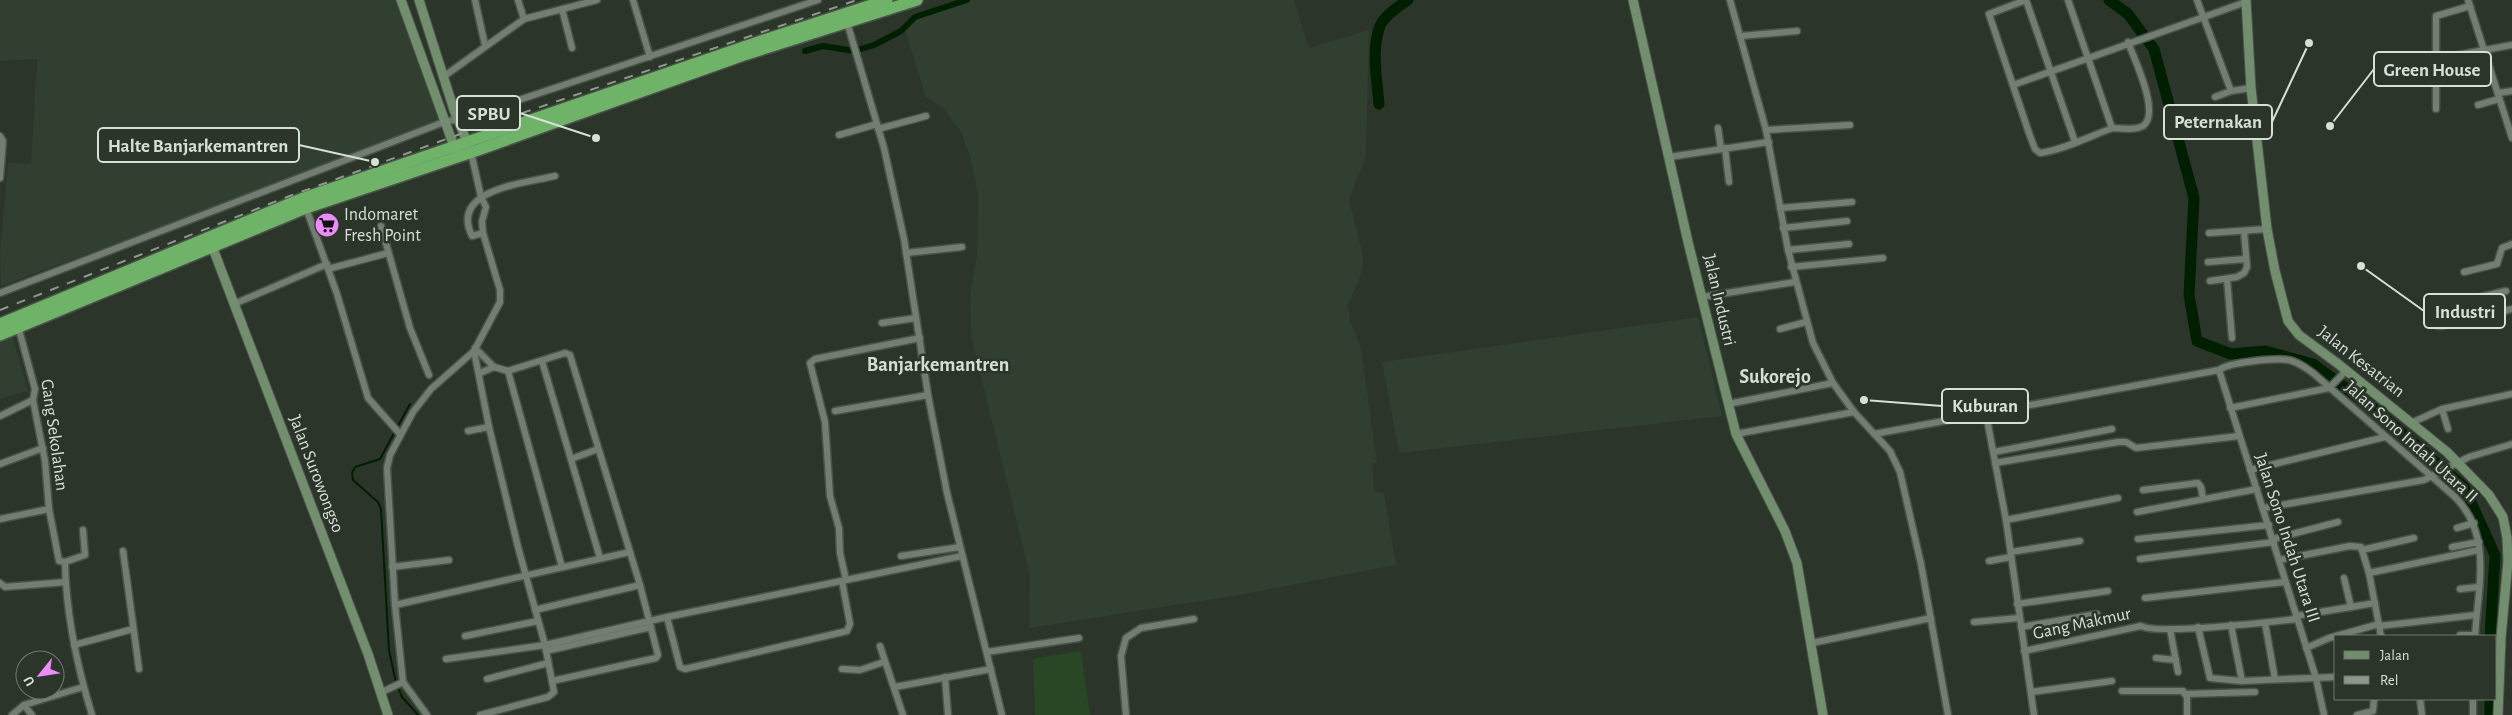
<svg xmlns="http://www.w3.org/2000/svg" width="2512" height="715" viewBox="0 0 2512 715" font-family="'Alegreya Sans',sans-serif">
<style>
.built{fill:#303f2f}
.green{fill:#284825}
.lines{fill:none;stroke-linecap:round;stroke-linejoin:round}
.stream{stroke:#001f00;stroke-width:2}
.canal{stroke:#001f00;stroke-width:6}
.river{stroke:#001f00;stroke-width:11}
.street-casing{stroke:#4a5349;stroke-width:9}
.secondary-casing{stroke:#4a5349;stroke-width:11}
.highway-casing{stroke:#4a5349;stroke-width:14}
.street{stroke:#737e72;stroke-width:6}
.secondary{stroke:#728e6f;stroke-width:9}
.highway{stroke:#6fb368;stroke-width:11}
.rail{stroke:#8f978f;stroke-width:2;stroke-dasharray:9 9;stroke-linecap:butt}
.labels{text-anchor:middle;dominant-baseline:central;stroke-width:5;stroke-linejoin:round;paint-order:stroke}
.poi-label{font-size:18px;fill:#d8dfd8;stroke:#2b352a;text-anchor:start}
.street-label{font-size:18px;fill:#d8dfd8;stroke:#2b352a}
.quarter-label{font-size:20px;font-weight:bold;fill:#d2dfd1;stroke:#2b352a}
.leader{fill:none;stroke:#d8dfd8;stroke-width:2}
.callout-dot{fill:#d8dfd8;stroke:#2b352a;stroke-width:2}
.callout{fill:#2b352a;stroke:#d8dfd8;stroke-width:2}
.callout-label{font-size:19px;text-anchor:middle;font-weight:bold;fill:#d8dfd8}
</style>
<rect width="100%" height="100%" fill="#2b352a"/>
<g class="built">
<polygon points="0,0 401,0 444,122 1,286 0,252 8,163 31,164 37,59 0,61"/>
<polygon points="968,0 1294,0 1309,48 1369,30 1366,156 1349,200 1364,259 1359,281 1348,304 1350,321 1361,347 1377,463 1372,463 1374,491 1384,493 1396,565 1239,595 1029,628 1030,576 972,340 970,297 977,254 978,195 971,159 960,130 941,106 926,97 905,30 915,17"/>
<polygon points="1698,317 1722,416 1399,453 1382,362"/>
<polygon points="12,335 28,391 0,399 0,341"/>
</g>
<polygon class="green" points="1081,651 1090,715 1035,715 1033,659"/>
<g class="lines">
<g class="stream">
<polyline points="396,683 389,650 381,509 378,502 353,480 352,473 355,467 380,459 410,404"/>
<polyline points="398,687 402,697 418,715"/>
</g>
<polyline class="canal" points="805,51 823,46 854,51 874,45 901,31 915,17 967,0"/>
<g class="river">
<polyline points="2109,0 2128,14 2154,49 2194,198 2189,295 2197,341 2231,354 2265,351 2313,364 2373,408 2464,487 2495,555 2490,636"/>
<path d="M 1379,104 C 1377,80 1371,50 1380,26 C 1384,16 1399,6 1408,0"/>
<polyline points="2490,715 2490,699"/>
</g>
<defs>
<g id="street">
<polyline points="475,0 485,45"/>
<polyline points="518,0 524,19"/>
<polyline points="633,0 650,57"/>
<polyline points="1730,0 1766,130 1788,250 1813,343 1833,383 1854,412 1890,451 1900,472 1921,564 1948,715"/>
<polyline points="2068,0 2112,128"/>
<polyline points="2197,0 2231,91 2215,97"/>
<polyline points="2468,0 2512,138"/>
<polyline points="562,9 572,48"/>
<polyline points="847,22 884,148 904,239 928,395 947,493 1002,715"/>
<polyline points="1741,36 1797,31"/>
<polyline points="2436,59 2512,45"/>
<polyline points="443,77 524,19 597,0"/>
<polyline points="2013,85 2246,2"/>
<polyline points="2231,91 2251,88"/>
<polyline points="2498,93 2512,91"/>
<polyline points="2478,105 2499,99"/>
<polyline points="2436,109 2436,16 2470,6"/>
<polyline points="1718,128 1721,149"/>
<polyline points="878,129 926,116"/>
<polyline points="1766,130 1850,125"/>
<polyline points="839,135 877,124"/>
<polyline points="0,136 3,141 0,178"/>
<path d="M 2075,142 L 2026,0 L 1989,14 L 2030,136 L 2035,149 L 2040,153 C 2063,150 2088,137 2110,129 L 2112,128 C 2122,128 2134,131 2143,126 C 2161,113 2134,59 2128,42"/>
<polyline points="1725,148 1729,182"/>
<polyline points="1669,157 1769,142"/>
<polyline points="306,208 337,294 368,398 400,434"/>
<polyline points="1780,208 1852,202"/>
<polyline points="381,226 410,328 429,375"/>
<polyline points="1783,228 1847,221"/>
<path d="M 483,233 L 472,236 C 449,189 526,183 555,176"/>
<polyline points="2209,233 2267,229"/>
<polyline points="1788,250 1849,244"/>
<polyline points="906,253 962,247"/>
<polyline points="2208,262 2246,259"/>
<polyline points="1791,267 1883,258"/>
<polyline points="328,269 388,253"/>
<polyline points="2464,272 2497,264 2502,248 2512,244"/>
<polyline points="2227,279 2232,338"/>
<polyline points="2210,281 2237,277 2244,273 2247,267 2244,231"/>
<polyline points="2506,291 2437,307 2434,310 2435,321 2438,326 2442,326 2512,309"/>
<polyline points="0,293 444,122 468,117 818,0"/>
<polyline points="1702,297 1795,282"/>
<polyline points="234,304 327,264"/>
<polyline points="882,323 916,318"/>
<polyline points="1780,329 1806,322"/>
<polyline points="475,348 494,367"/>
<polyline points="474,351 489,427 518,547 545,645 554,692 548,697 480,715"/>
<polyline points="542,361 600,558"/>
<polyline points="2219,370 2316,678 2324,715"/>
<polyline points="508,371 562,567"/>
<polyline points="480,373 494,367 508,371 565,353 570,355 640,585 658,655 656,658 552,681"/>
<polyline points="2329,388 2346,371"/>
<polyline points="1728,404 1833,383"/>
<polyline points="2230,408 2329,388"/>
<polyline points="2442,409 2448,429"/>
<polyline points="835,411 928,395"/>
<polyline points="1986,414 2006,520 2034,715"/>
<polyline points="0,416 33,400"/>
<polyline points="2411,423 2442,409 2512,394"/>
<polyline points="468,431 489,427"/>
<polyline points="1736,434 1854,412"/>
<path d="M 1874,434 L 2219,370 C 2229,362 2276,358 2289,360 C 2298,362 2305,367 2313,373 L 2454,496 C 2493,534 2478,587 2475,636"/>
<polyline points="1994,452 2112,429"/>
<polyline points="571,459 598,449"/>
<polyline points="1995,463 2118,442 2126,442 2136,448 2239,436"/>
<polyline points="0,464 43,448"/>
<polyline points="2250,470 2385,437"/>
<polyline points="2143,490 2198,483 2201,487 2203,499"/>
<polyline points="2264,508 2424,480 2469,457 2512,444"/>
<polyline points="49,509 59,561 65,562"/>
<polyline points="2137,512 2257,489"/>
<polyline points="0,519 49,509 45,461 33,400 35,389 18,326"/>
<polyline points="2006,520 2118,498"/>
<polyline points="2457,528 2474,523"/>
<path d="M 83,530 L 85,555 L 65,562 C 66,613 77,666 92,715"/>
<polyline points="2138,539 2269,525"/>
<polyline points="2273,539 2338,522"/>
<polyline points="2452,547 2479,542"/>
<polyline points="2362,550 2414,538"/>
<polyline points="123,551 139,669"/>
<polyline points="2011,552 2080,541"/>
<polyline points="901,556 960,547"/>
<polyline points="2140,559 2274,542"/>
<polyline points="2279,560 2350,546 2361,547 2369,573 2381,636"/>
<polyline points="1989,561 2011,557"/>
<polyline points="392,567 449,560"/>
<polyline points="2369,573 2479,550"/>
<polyline points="2344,578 2351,607"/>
<polyline points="846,580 840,553 839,528 830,496 825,422 810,363 815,359 920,338"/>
<polyline points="0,583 5,587 66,582"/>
<polyline points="2460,589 2479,587"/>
<polyline points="2145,598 2285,582"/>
<polyline points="2017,604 2108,591"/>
<polyline points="395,605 630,552"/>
<polyline points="535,610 640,585"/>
<polyline points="2296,616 2375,603"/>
<polyline points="667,617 680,667 685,669 847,631 850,624 842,581"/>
<polyline points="1974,622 2019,618"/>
<polyline points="2265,623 2275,679"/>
<polyline points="2231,625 2242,681"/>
<polyline points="2379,626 2476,615"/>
<polyline points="2021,627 2097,614"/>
<polyline points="2198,627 2210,678 2242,681 2336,677"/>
<polyline points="2170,629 2178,672"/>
<polyline points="2460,635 2475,635"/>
<polyline points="465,636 538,621"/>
<polyline points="1812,643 1931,618"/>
<polyline points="74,645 133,629"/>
<polyline points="880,646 903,715"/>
<polyline points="2306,648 2329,638 2379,624"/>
<polyline points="546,651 651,627"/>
<path d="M 2024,651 L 2141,626 C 2157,635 2272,622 2296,619"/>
<polyline points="987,652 1079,638"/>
<polyline points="2156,658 2176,660"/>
<polyline points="446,659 545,645 667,617 962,556"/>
<polyline points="842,669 860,670 884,662"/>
<polyline points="945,677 948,715"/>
<polyline points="487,679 548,663"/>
<polyline points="403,682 427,715"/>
<polyline points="895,687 991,669"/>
<polyline points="2122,691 2183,691 2187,697 2187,715"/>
<polyline points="382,692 403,682 395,605 387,468 390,455 413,412 431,389 474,351 500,302 500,290 483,233 482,221 486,207 481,197 471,152"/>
<polyline points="2031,692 2112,681"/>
<polyline points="2185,694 2255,692"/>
<polyline points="2420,699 2422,715"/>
<polyline points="2473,699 2473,715"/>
<polyline points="24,705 32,715"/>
<polyline points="12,715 24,705 83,687"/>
<polyline points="1126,715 1121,656 1126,638 1141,628 1194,619"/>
<polyline points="2357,715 2373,711 2374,699"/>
</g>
<g id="secondary">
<polyline points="401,0 456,152"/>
<polyline points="419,0 454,110 469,147"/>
<polyline points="1633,0 1688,242 1736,434 1785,531 1797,563 1823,715"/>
<polyline points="2246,0 2251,88 2267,229 2275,271 2288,321 2299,335 2337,363 2447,452 2489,495 2503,517 2507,538 2508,561 2501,638 2498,715"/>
<polyline points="212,246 368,654 388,715"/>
</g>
<g id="highway">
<polyline points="0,324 301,199 764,40 887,0"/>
<polyline points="0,335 306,208 478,150 741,56 917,0"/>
</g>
</defs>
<use href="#street" class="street-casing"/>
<use href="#secondary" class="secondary-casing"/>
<use href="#highway" class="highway-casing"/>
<use href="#street" class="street"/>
<use href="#secondary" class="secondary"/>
<use href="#highway" class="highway"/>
<polyline class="rail" points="0,310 287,197 463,133 857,0"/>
</g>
<defs>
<symbol id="supermarket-disc" viewBox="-11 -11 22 22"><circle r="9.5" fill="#ec8cfb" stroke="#2b352a"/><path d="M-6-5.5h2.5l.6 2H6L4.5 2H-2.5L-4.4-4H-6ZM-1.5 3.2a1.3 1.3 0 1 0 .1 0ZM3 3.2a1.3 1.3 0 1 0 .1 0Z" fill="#111"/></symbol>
</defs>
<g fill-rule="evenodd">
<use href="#supermarket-disc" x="313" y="211" width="28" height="28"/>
</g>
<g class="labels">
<g class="poi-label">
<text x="344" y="215">Indomaret<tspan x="344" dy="21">Fresh Point</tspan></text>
</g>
<g class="street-label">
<text transform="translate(1719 300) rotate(77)">Jalan Industri</text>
<text transform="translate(2361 362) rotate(38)">Jalan Kesatrian</text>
<text transform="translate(54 435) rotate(82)">Gang Sekolahan</text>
<text transform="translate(2411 442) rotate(42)">Jalan Sono Indah Utara II</text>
<text transform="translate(316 474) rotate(69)">Jalan Surowongso</text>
<text transform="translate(2287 538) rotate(72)">Jalan Sono Indah Utara III</text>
<text transform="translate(2082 624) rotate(-12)">Gang Makmur</text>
</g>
<g class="quarter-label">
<text x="938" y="365">Banjarkemantren</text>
<text x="1775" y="377">Sukorejo</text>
</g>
</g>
<path class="leader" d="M2330 126L2374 69M596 138L520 113M2309 43L2272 122M375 162L299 145M2361 266L2424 311M1864 400L1942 406"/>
<g class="callout-dot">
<circle cx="2330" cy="126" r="5"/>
<circle cx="596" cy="138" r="5"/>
<circle cx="2309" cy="43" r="5"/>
<circle cx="375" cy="162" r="5"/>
<circle cx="2361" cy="266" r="5"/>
<circle cx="1864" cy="400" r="5"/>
</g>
<g class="callout">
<rect x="2374" y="52" width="117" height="34" rx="5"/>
<rect x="457" y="96" width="63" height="34" rx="5"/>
<rect x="2164" y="105" width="108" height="34" rx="5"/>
<rect x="98" y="128" width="201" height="34" rx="5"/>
<rect x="2424" y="294" width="81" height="34" rx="5"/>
<rect x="1942" y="389" width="86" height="34" rx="5"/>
</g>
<g class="callout-label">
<text x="2432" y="76">Green House</text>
<text x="489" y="120">SPBU</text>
<text x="2218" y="128">Peternakan</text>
<text x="198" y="152">Halte Banjarkemantren</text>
<text x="2465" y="318">Industri</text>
<text x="1985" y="412">Kuburan</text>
</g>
<rect x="2334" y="635" width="162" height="65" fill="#2b352a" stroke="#707970"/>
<rect x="2344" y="651" width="25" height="8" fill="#728e6f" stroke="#707970"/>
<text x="2380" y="660" font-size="15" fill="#d8dfd8">Jalan</text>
<rect x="2344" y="676" width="25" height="8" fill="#8f978f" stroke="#707970"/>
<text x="2380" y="685" font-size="15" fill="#d8dfd8">Rel</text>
<g transform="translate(40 675) rotate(240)"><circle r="24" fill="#2b352a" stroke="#707970"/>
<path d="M0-4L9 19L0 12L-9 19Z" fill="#ec8cfb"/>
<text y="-8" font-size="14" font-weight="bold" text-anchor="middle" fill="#d8dfd8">U</text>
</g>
</svg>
